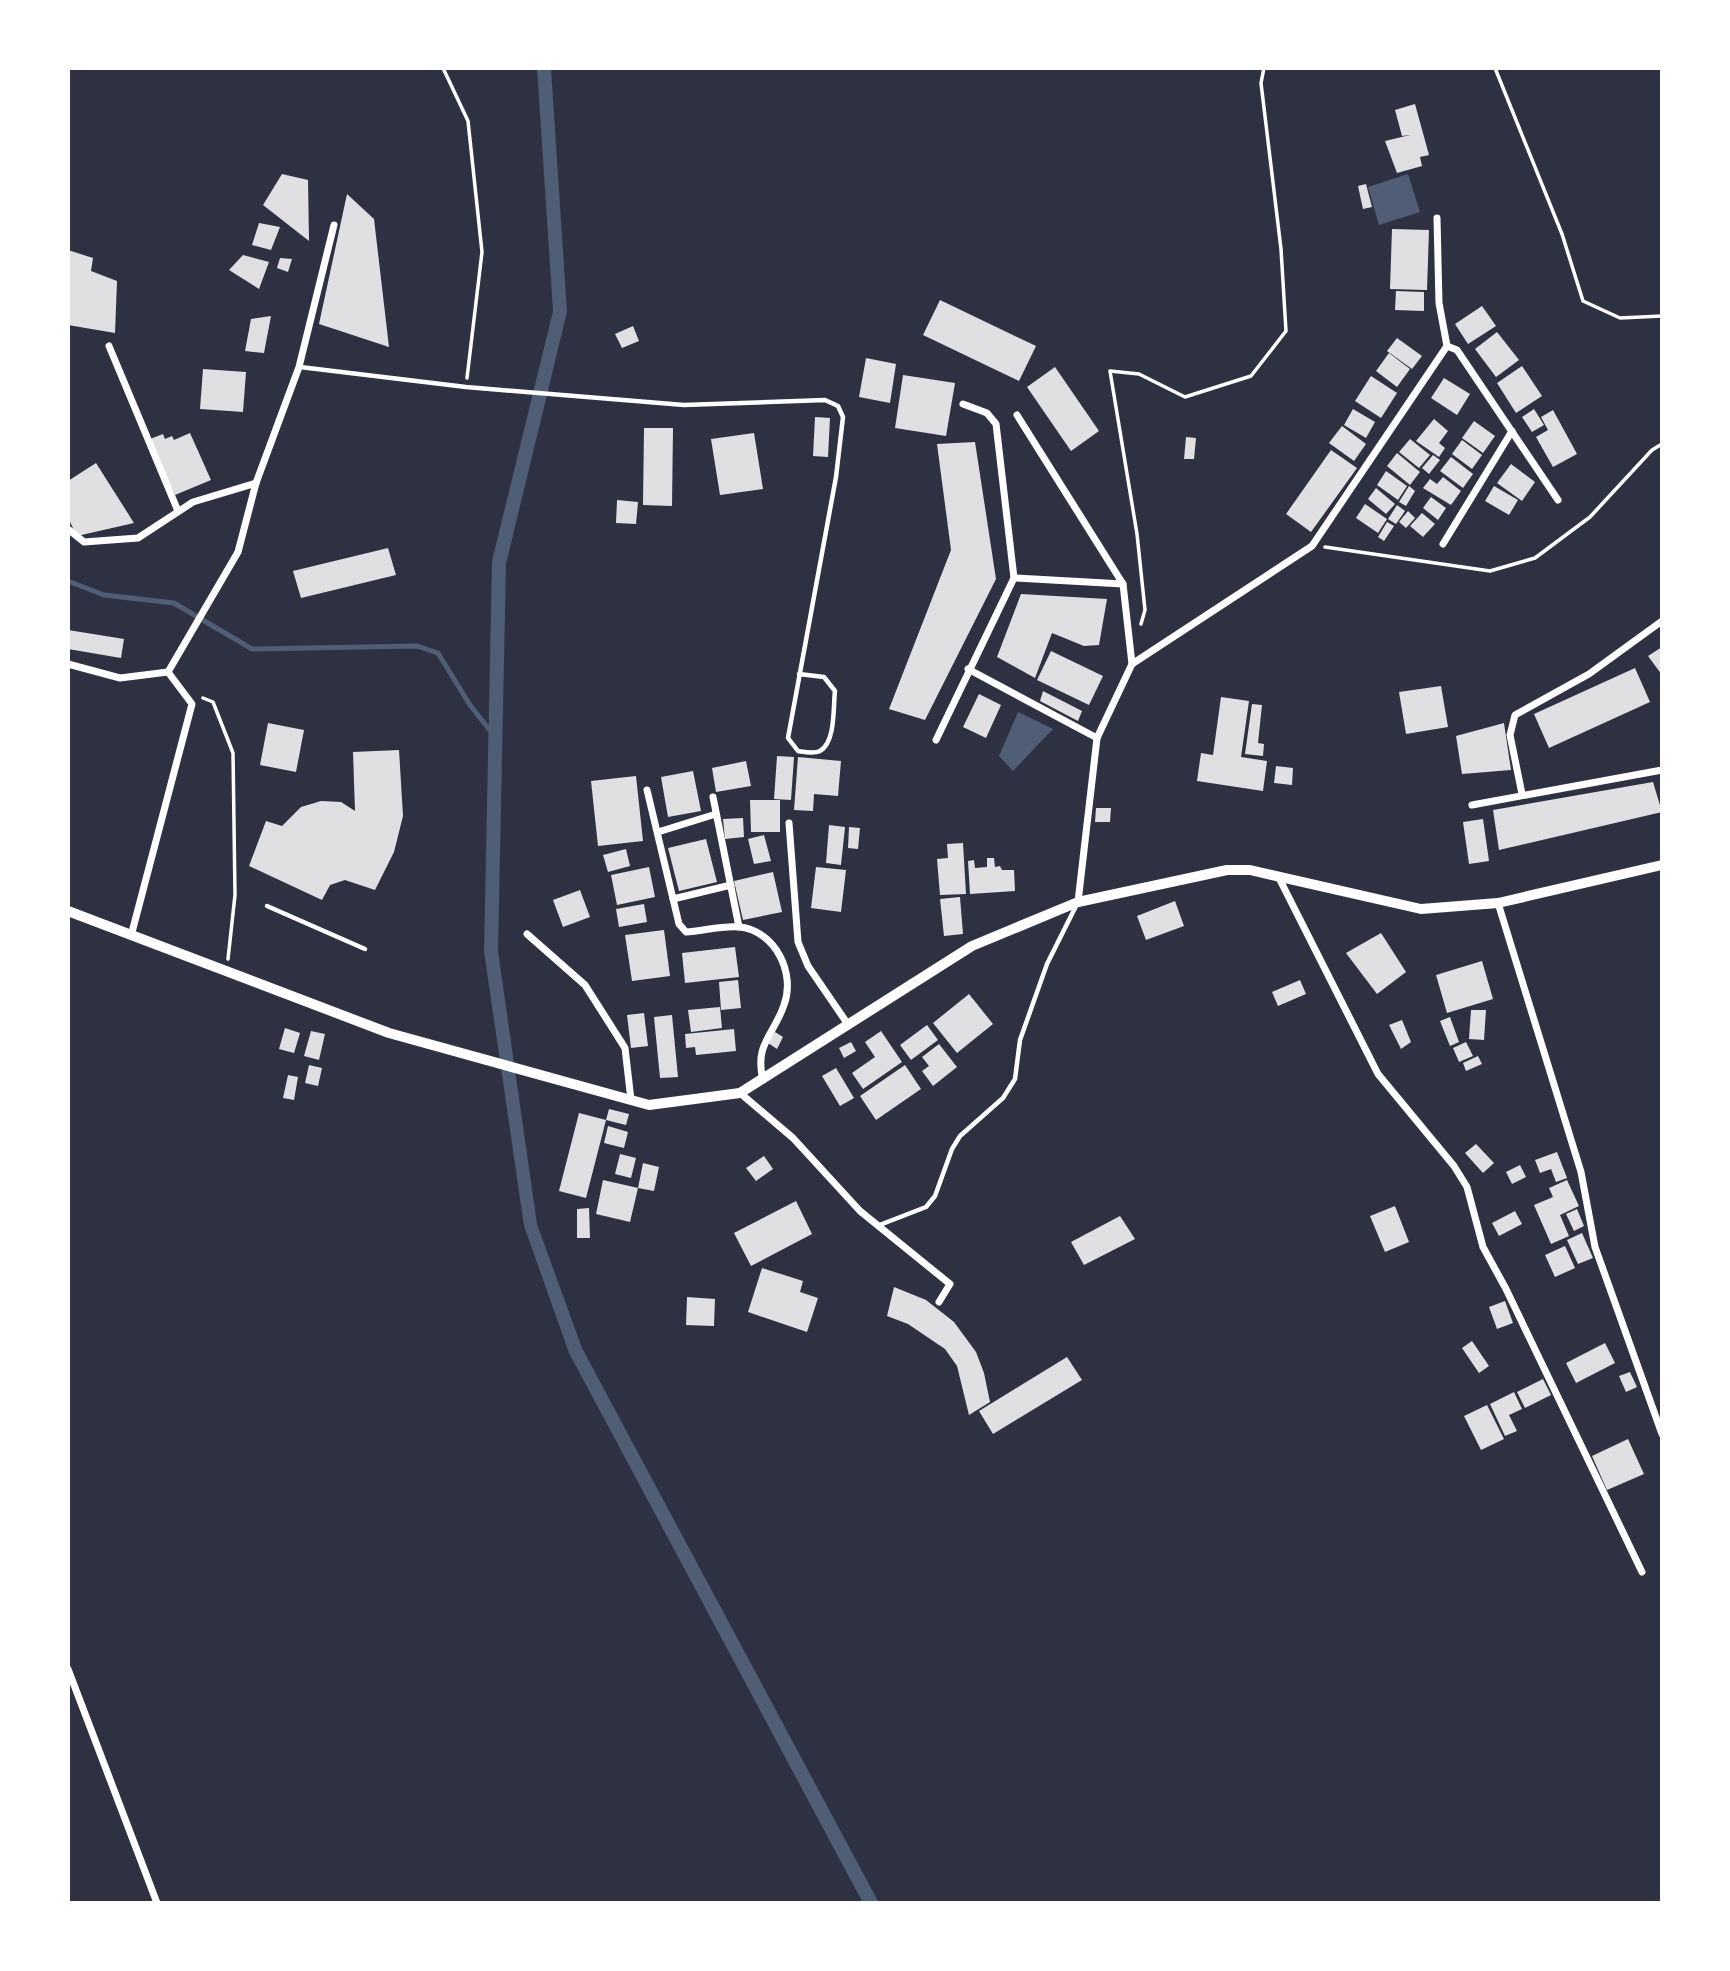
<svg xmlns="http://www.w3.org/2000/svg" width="1730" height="1971" viewBox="0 0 1730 1971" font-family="Rubik,sans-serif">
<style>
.water{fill:#4f5d75}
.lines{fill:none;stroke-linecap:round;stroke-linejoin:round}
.stream{stroke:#4f5d75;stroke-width:5}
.building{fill:#e0e0e3}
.path{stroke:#fff;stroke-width:3.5}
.service{stroke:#fff;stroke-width:4.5}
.minor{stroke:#fff;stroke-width:7}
.tertiary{stroke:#fff;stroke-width:10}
</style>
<rect width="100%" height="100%" fill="#2d3142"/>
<g class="water">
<polygon points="537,68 551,68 567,312 506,564 498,951 537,1224 582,1348 879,1903 863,1903 569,1353 524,1226 484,951 492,561 553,311"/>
<polygon points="1408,174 1420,212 1379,225 1368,187"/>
<polygon points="1018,712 1053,729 1013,771 999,756"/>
</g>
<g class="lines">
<polyline class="stream" points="68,581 104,595 174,603 252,649 417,646 438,653 470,705 492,733"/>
</g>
<g class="building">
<polygon points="1415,104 1429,155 1420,157 1422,166 1397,173 1385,141 1410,135 1402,136 1395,110"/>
<polygon points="282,174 308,180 309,241 263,205"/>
<polygon points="1366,184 1372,207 1363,209 1358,186"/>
<polygon points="347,194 374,219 389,347 319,324"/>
<polygon points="259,223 280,227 271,250 252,245"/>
<polygon points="1392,229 1429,230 1427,290 1390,289"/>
<polygon points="68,250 93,258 91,271 117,281 115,333 68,325"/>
<polygon points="243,255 269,262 259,289 229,270"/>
<polygon points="280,258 292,259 288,272 277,268"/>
<polygon points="1396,291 1424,292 1424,311 1395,310"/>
<polygon points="940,300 1036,346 1019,381 923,335"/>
<polygon points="1482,306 1496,326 1468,344 1455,324"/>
<polygon points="271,316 264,353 245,351 251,319"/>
<polygon points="633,326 639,341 622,348 615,334"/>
<polygon points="1497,332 1519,360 1496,377 1475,349"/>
<polygon points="1397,338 1422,356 1412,369 1387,351"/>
<polygon points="1389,353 1410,369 1397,387 1376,371"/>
<polygon points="866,358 896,364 890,403 859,397"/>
<polygon points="1522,366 1542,396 1516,413 1497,383"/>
<polygon points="1055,367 1099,431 1071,451 1027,387"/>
<polygon points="203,369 246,372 243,412 200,409"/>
<polygon points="903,375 955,383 946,436 895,428"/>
<polygon points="1371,376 1397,393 1381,418 1355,401"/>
<polygon points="1444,378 1470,394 1457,415 1431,398"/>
<polygon points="1353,409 1375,422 1366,438 1344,425"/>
<polygon points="1534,409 1544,425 1532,432 1522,417"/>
<polygon points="1553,410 1577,454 1553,467 1536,437 1548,430 1541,417"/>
<polygon points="815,417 830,418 828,457 813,456"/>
<polygon points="1434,419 1448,431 1439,443 1445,448 1439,457 1416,441"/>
<polygon points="1474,421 1495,436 1483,453 1462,438"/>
<polygon points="1342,426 1366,444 1354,461 1329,443"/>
<polygon points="644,428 673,428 672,506 643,505"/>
<polygon points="190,433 211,480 175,495 150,439 163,434 165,439 172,436 174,440"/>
<polygon points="754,433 763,489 720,495 711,439"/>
<polygon points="1186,437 1196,438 1194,459 1184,459"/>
<polygon points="1410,439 1430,455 1419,468 1399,452"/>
<polygon points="1462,440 1482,455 1472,469 1452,454"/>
<polygon points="975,442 996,579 925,720 889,709 951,550 937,444"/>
<polygon points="1331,450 1357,468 1311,532 1286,514"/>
<polygon points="1397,453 1420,472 1410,485 1387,466"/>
<polygon points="1433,455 1440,460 1429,474 1422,468"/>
<polygon points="1451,457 1473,474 1463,488 1440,471"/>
<polygon points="96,463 134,523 77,536 68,518 68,481"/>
<polygon points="1511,464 1535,482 1522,501 1497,483"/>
<polygon points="1386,471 1407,486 1398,500 1377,485"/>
<polygon points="1443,477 1461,491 1451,505 1423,488 1430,479 1437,484"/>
<polygon points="1409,486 1415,491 1406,506 1399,502"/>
<polygon points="1494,486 1518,500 1509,515 1485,501"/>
<polygon points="1376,488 1395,504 1386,514 1368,499"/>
<polygon points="1431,497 1446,508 1438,520 1423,508"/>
<polygon points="617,500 638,502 636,524 616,523"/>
<polygon points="1365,504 1387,519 1378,533 1356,518"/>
<polygon points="1397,505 1405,511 1396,524 1388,519"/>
<polygon points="1408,511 1415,518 1406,528 1399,522"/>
<polygon points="1422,513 1435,524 1423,537 1410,526"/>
<polygon points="1387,522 1394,526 1384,541 1378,537"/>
<polygon points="388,548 396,575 301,598 293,571"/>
<polygon points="1021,594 1107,599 1099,645 1084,646 1052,633 1035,678 997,657"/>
<polygon points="68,630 124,639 121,658 68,649"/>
<polygon points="1662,647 1662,675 1648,656"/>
<polygon points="1051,651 1103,676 1089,705 1037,680"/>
<polygon points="1635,668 1650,702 1549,748 1534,714"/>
<polygon points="1441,686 1448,727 1406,734 1399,692"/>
<polygon points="1043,691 1082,711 1078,721 1040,701"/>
<polygon points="979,694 1001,705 986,738 963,727"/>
<polygon points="1221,697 1249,701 1241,757 1267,761 1263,791 1197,781 1201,753 1213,755"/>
<polygon points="1252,704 1262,705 1258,743 1264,744 1263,756 1245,754"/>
<polygon points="268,723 304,730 296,772 260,765"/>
<polygon points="1504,723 1511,770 1462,774 1456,736"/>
<polygon points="399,750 403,816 394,852 375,890 345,880 330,885 322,900 249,866 266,821 282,826 301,807 321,801 341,802 355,811 353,752"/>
<polygon points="777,756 794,757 791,800 774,799"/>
<polygon points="798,757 841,761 838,796 814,794 813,811 794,810"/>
<polygon points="746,761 751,786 716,792 712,768"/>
<polygon points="1276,766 1293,768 1292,785 1274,783"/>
<polygon points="693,771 701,811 668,817 661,777"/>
<polygon points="636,776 643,841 598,846 591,781"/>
<polygon points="1653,782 1662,812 1499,850 1493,810"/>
<polygon points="750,800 780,800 780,832 751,832"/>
<polygon points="1096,808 1111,808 1110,822 1095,822"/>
<polygon points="743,818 744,837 725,839 723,819"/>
<polygon points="1483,819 1489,861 1469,864 1463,822"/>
<polygon points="829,825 845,827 841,865 826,863"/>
<polygon points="849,827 860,828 858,849 848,848"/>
<polygon points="764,835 771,861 754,864 748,839"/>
<polygon points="706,839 717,882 679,891 668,848"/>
<polygon points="963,843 966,894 940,895 937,859 948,858 947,844"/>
<polygon points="626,849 630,866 608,872 603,855"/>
<polygon points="987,858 994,858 995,867 1000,866 1002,870 1014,870 1015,891 970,894 968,861 974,860 975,868 987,867"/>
<polygon points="649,867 655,897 617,905 611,875"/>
<polygon points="816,867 846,870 841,912 811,908"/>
<polygon points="773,872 782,912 743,920 734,881"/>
<polygon points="580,890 590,917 563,927 553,900"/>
<polygon points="960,897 963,934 944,936 940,899"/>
<polygon points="1175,901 1184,926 1146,940 1137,916"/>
<polygon points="644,904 647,922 619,927 616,909"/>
<polygon points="664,930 670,976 632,981 625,935"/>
<polygon points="1381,933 1406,972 1377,994 1346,953"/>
<polygon points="735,947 739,977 685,983 682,953"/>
<polygon points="1482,961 1493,999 1447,1013 1436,975"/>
<polygon points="738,980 741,1008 721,1010 719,982"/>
<polygon points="1300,980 1306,994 1278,1006 1272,992"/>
<polygon points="969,994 993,1024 957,1053 933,1023"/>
<polygon points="720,1007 722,1028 691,1032 688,1010"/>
<polygon points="1471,1010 1486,1010 1484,1040 1469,1039"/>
<polygon points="644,1013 648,1046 631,1048 627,1015"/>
<polygon points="672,1015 678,1077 660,1078 654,1017"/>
<polygon points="1450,1017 1459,1042 1450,1046 1440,1021"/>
<polygon points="1402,1020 1411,1042 1401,1049 1389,1025"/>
<polygon points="927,1025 938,1040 911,1060 900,1045"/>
<polygon points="285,1028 300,1033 294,1053 279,1049"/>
<polygon points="734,1029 736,1051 696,1055 695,1047 686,1048 685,1034"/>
<polygon points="311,1031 325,1034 319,1060 304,1056"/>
<polygon points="881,1031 902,1062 863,1089 852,1073 875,1057 865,1042"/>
<polygon points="775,1032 783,1037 777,1049 768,1043"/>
<polygon points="851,1042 856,1051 844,1058 839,1048"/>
<polygon points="1466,1042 1473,1056 1459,1062 1453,1048"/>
<polygon points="939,1044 957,1067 933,1086 922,1071 929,1066 922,1057"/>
<polygon points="1478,1056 1482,1064 1466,1071 1463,1063"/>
<polygon points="309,1065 322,1068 318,1086 305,1083"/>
<polygon points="905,1065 921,1089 876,1120 860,1096"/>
<polygon points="836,1068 854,1098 840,1106 822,1076"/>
<polygon points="288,1075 298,1077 294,1100 283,1098"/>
<polygon points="609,1109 629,1114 626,1125 606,1120"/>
<polygon points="579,1113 606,1120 586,1198 559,1191"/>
<polygon points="608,1126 628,1132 624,1148 604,1143"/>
<polygon points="1476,1144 1494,1163 1483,1173 1465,1153"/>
<polygon points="1557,1152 1567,1178 1556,1182 1551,1169 1540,1173 1535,1160"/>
<polygon points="620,1154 636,1158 631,1178 615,1174"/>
<polygon points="764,1156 773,1169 756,1181 746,1168"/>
<polygon points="643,1163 659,1167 654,1191 638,1188"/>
<polygon points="1520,1165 1526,1177 1512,1184 1506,1172"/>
<polygon points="603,1180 638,1188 630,1222 596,1214"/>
<polygon points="1567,1180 1579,1206 1560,1215 1569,1236 1551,1244 1534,1205 1553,1197 1549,1188"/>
<polygon points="796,1201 812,1234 751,1266 734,1233"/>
<polygon points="1395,1206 1409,1242 1385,1252 1370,1216"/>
<polygon points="589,1208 590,1238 577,1238 577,1209"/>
<polygon points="1577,1209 1584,1226 1574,1231 1566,1214"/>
<polygon points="1515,1211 1522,1224 1499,1236 1492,1223"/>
<polygon points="1120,1216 1135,1239 1084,1265 1071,1242"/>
<polygon points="1582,1233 1593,1258 1578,1264 1567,1240"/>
<polygon points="1565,1246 1575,1268 1555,1277 1545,1255"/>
<polygon points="762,1268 803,1281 800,1292 818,1298 807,1332 748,1312"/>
<polygon points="894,1287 926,1300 954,1322 976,1352 984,1373 990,1402 969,1415 957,1366 945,1349 908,1324 887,1316"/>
<polygon points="687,1297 715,1299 714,1326 686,1325"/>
<polygon points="1505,1301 1513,1323 1497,1329 1489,1307"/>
<polygon points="1472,1341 1489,1366 1479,1373 1462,1348"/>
<polygon points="1605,1343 1615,1363 1576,1383 1566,1363"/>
<polygon points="1067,1357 1082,1380 993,1434 979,1411"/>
<polygon points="1630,1372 1637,1387 1626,1392 1619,1376"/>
<polygon points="1543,1379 1551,1395 1525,1408 1517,1392"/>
<polygon points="1514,1392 1522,1409 1509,1415 1517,1431 1505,1436 1490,1404"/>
<polygon points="1487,1405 1504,1439 1481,1450 1464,1416"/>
<polygon points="1628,1439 1644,1474 1607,1490 1592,1456"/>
</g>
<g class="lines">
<g class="path">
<polyline points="443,68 468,121 482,252 467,378"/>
<polyline points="1495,68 1562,234 1583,301 1620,318 1662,316"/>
<polyline points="1325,547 1490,571 1535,558 1590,517 1652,450 1662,444"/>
<polyline points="1141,624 1145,610 1137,534 1110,371 1139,374 1185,397 1251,376 1286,331 1281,249 1261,83 1264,68"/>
<polyline points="203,698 213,702 233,753 235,895 228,959"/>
</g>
<g class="service">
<path d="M 300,367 L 466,387 L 684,405 L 825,400 L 838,406 L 843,417 L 836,477 L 788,738 L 798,751 C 805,752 814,754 820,751 C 836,742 833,706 835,691 L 824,677 L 799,674"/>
<polyline points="267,906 365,949"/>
<polyline points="877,1226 926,1207 935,1196 952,1149 960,1136 1003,1098 1015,1079 1020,1040 1047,964 1076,906"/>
</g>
<g class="minor">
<polyline points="1437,218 1439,303 1447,346 1457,350 1558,500"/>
<polyline points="109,346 178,511"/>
<polyline points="1017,415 1123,584 1132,664"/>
<polyline points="68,529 84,542 138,538 193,502 256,483"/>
<polyline points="1443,544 1512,431"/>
<polyline points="1014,578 1123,584"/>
<polyline points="68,664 120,678 168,672 192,704 131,936"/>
<polyline points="968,669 1097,738"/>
<polyline points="168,672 238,552 256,483 299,367 334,225"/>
<polyline points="936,740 1014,578 996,424 987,413 963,404"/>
<path d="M 647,790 L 679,924 L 686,932 C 703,931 723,925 740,927 C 775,931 796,973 784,1005 C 774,1035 754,1044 763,1080"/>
<polyline points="1522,794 1510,735 1515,715 1589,674 1662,621"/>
<polyline points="713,797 739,927"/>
<polyline points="1472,805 1662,770"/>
<polyline points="789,823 798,942 808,966 847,1023"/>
<polyline points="658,832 716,814"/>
<polyline points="1278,876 1378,1074 1454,1166 1467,1187 1483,1247 1506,1289 1642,1572"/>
<polyline points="673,899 731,885"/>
<polyline points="1078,902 1097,738 1132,664 1312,546 1447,346"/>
<polyline points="1498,903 1581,1172 1595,1247 1662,1434"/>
<polyline points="527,934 585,985 625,1048 631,1100"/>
<polyline points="740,1093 793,1138 860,1211 950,1284 939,1302"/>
<polyline points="68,1669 157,1903"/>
</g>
<polyline class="tertiary" points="68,911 389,1033 649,1105 740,1093 972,946 1078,902 1227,870 1250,870 1421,909 1498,903 1662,865"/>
</g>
<rect width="1730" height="1971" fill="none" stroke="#ffffff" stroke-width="140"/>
</svg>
